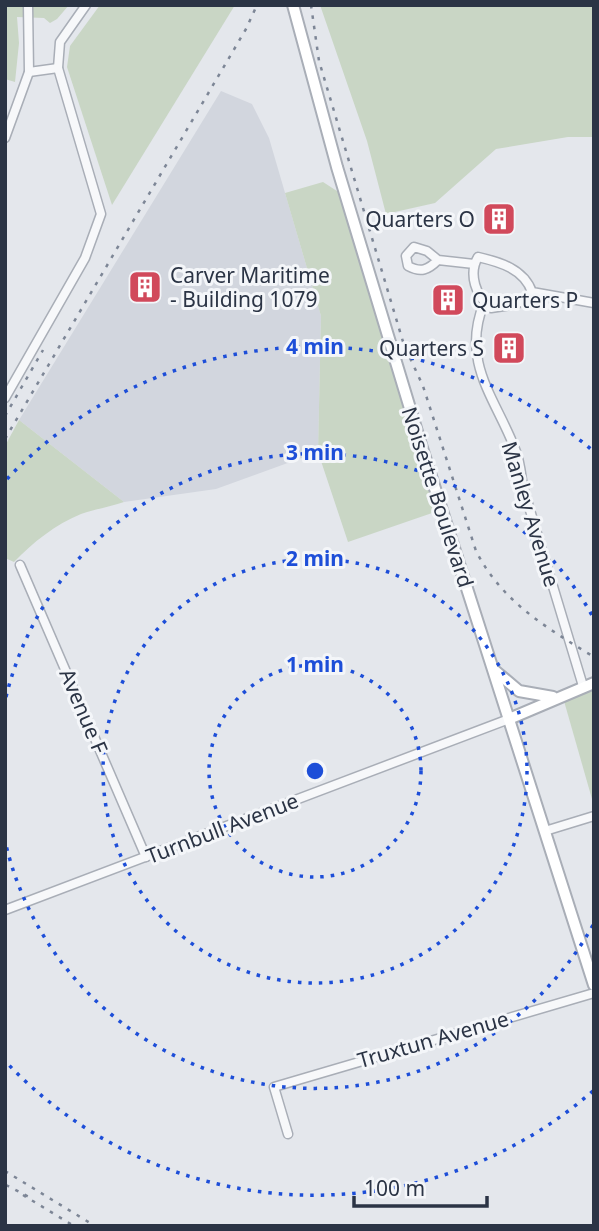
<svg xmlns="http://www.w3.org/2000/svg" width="599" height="1231" viewBox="0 0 599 1231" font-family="'Noto Sans',sans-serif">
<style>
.built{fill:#d2d6de}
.green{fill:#c9d6c5}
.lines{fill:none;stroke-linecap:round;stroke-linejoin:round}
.street-casing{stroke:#a9aeb7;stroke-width:11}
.secondary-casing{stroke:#a9aeb7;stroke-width:14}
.street{stroke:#f7f8fa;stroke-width:8}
.secondary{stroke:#fff;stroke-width:10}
.rail{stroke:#7d8696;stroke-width:2.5;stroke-dasharray:3.5 7;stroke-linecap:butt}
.ring{fill:none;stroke:#1d4ed8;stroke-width:3.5;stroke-dasharray:3.5 7}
.labels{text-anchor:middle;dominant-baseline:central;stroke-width:6;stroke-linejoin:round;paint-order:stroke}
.poi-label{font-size:21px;fill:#2b3445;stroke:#f4f6f9;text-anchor:end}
.street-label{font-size:21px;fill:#2b3445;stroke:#f4f6f9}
.centre{fill:#1d4ed8;stroke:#f4f6f9;stroke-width:3.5}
.ring-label{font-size:21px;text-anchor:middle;font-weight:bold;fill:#1d4ed8;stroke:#f4f6f9;stroke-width:6;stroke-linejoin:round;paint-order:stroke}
</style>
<rect width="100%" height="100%" fill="#e4e7ec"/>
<polygon class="built" points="221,91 252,104 269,138 321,316 318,452 216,489 124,502 19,420"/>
<g class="green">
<polygon points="5,5 69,5 57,19 50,23 44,18 17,17 19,43 15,82 5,79"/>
<polygon points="100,5 235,5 112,205 67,67 70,46"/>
<polygon points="320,5 594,5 594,137 568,137 496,149 435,203 386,214 367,141"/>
<polygon points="323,182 340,193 435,512 348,542 318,452 321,316 285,193"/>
<path d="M 19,420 L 124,502 C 110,507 95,509 81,514 C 56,524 32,543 14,562 L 5,558 L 5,446 Z"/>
<polygon points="594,689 594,806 564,701"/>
</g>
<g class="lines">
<defs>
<g id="street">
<polyline points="29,72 58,68"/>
<polyline points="5,138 29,72 28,5"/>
<path d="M 438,260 C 428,270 421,273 408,266 L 406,256 L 414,247 L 427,251 L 438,260 L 474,264"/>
<path d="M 532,292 C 524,269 500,262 478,257 C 468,274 476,297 491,308 L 517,304 L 532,292 L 594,303"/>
<path d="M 484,303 C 460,362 496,399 515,449 C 520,460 521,474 523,487 L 583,686"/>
<polyline points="5,398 85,258 101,214 58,68 60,42 86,5"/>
<polyline points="20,565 146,857"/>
<polyline points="545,831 594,816"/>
<polyline points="5,910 509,719"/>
<polyline points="288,1134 274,1087 594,993"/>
</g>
<g id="secondary">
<polyline points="293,5 337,167 422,448 594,985"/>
<polyline points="494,670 519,691 553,697"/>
<polyline points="509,719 594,683"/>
</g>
</defs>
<use href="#street" class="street-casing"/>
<use href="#secondary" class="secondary-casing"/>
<use href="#street" class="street"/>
<use href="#secondary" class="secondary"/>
<g class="rail">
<path d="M 311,5 L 319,61 L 404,345 L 423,386 L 476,551 C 502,602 547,628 594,657"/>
<polyline points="5,416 43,350"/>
<polyline points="5,439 246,29 257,5"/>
<polyline points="5,1171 95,1226"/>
<polyline points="6,1185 31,1198"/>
<polyline points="23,1195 74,1226"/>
</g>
</g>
<g class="ring">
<circle cx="315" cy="771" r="106"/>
<circle cx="315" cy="771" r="212"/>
<path d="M593 925A318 318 0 0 1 6 845M6 697A318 318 0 0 1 593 617"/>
<path d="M593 1091A424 424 0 0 1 7 1063M7 479A424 424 0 0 1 593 451"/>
</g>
<defs>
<symbol id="building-square" viewBox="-11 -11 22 22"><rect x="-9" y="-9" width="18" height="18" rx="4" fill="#d1495b" stroke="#f4f6f9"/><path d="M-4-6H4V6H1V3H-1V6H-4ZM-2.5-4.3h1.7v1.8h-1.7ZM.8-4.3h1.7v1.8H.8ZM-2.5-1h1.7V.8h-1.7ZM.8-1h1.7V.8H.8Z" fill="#fff"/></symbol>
</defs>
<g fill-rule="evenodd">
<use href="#building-square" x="480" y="200" width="38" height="38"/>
<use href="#building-square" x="126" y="268" width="38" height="38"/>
<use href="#building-square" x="429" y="281" width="38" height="38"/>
<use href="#building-square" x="490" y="329" width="38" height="38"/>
</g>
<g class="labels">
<g class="poi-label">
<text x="475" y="219">Quarters O</text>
<text x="170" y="275" text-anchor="start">Carver Maritime<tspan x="170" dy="24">- Building 1079</tspan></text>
<text x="472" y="300" text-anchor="start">Quarters P</text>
<text x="484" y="348">Quarters S</text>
</g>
<g class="street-label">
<text transform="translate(438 497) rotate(72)">Noisette Boulevard</text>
<text transform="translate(531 514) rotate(73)">Manley Avenue</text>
<text transform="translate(84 711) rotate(67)">Avenue F</text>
<text transform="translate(222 828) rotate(-21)">Turnbull Avenue</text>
<text transform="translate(433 1039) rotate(-16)">Truxtun Avenue</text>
</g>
</g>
<circle cx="315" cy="771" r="10" class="centre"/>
<g class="ring-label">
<text x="315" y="354">4 min</text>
<text x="315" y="460">3 min</text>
<text x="315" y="566">2 min</text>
<text x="315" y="672">1 min</text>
</g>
<rect width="599" height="1231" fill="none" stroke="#2b3445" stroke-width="14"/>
<path d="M354 1196v10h133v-10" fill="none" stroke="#2b3445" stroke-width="3.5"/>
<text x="364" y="1196" font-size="21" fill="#2b3445" stroke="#f4f6f9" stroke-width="5" paint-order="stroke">100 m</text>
</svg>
